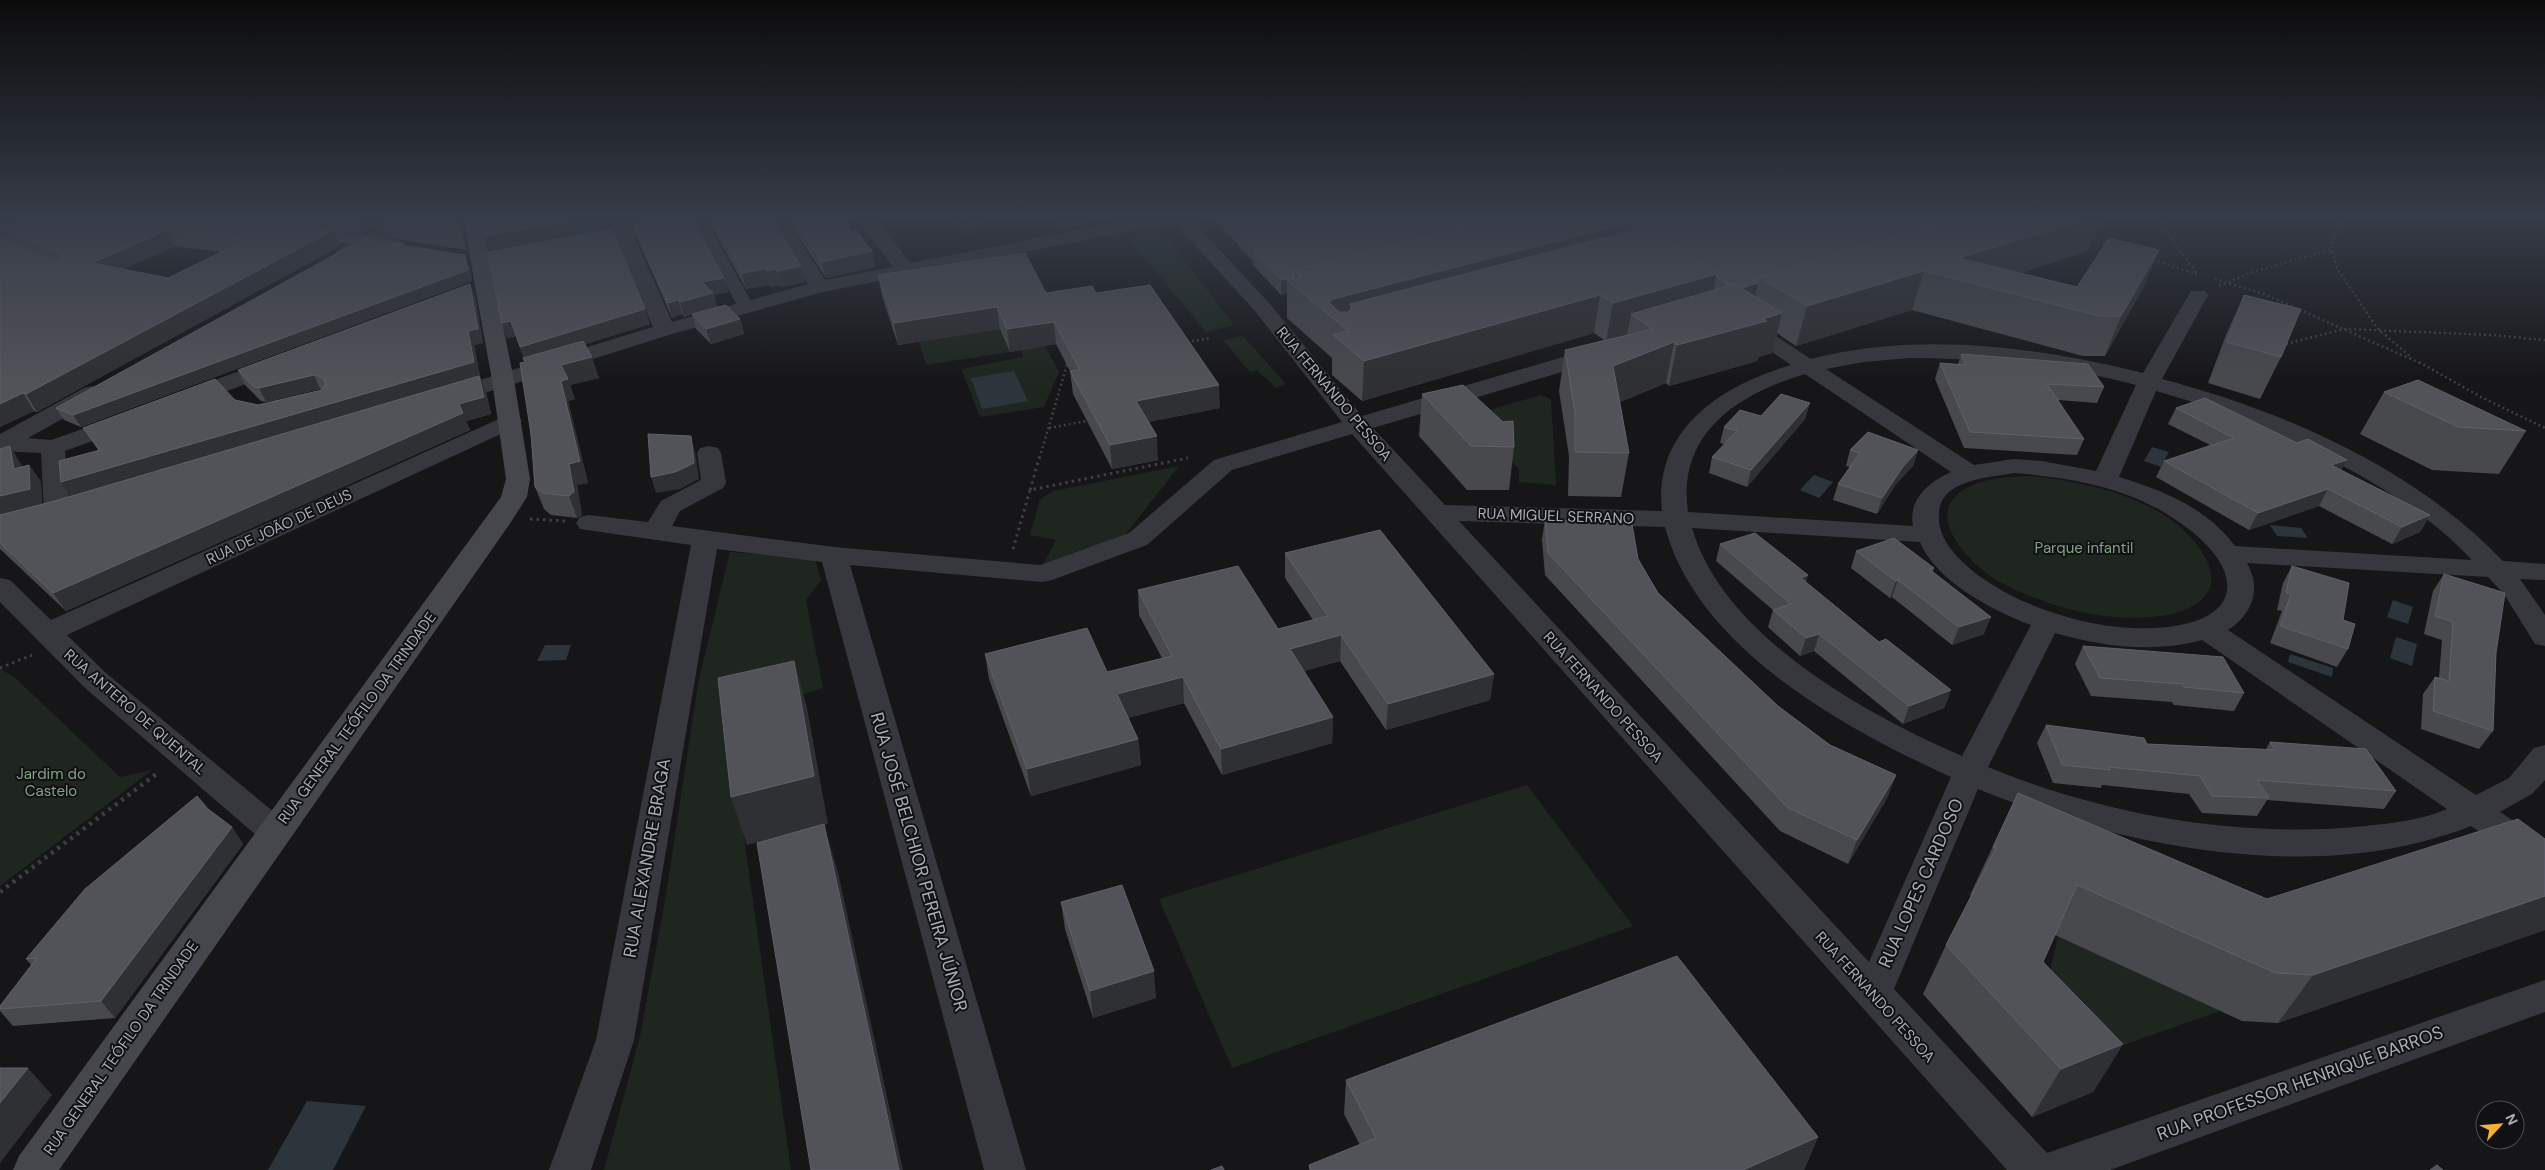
<svg xmlns="http://www.w3.org/2000/svg" width="2545" height="1170" viewBox="0 0 2545 1170" font-family="'DM Sans',sans-serif">
<style>
.green{fill:#1e261f}
.water{fill:#2c353c}
.lines{fill:none;stroke-linecap:round;stroke-linejoin:round}
.path-far2{stroke:#3d3f44;stroke-width:2.5;stroke-dasharray:2 3;stroke-linecap:butt}
.path-far1{stroke:#3d3f44;stroke-width:3;stroke-dasharray:2.5 4;stroke-linecap:butt}
.path{stroke:#3d3f44;stroke-width:4.5;stroke-dasharray:3 5;stroke-linecap:butt}
.pedestrian{fill:#37383d;fill-rule:evenodd}
.minor{fill:#37383d;fill-rule:evenodd}
.secondary{fill:#45474d;fill-rule:evenodd}
.wall{fill:#47494d;fill-rule:evenodd}
.shaded-wall{fill:#2f3033}
.building{fill:#525359;stroke:#5f6168;fill-rule:evenodd}
.labels{text-anchor:middle;dominant-baseline:central;stroke-width:4;stroke-linejoin:round;paint-order:stroke}
.street-label{font-size:15px;fill:#a8adb8;stroke:#111113}
.park-label{font-size:15px;fill:#7fa381;stroke:#111113}
.near-street-label{font-size:18px;fill:#a8adb8;stroke:#111113}
</style>
<rect width="100%" height="100%" fill="#161618"/>
<g class="green">
<polygon points="1147,234 1167,238 1234,325 1206,332 1128,238"/>
<polygon points="1000,329 1010,352 926,365 919,342"/>
<polygon points="1243,336 1286,384 1276,388 1257,370 1250,372 1223,340"/>
<polygon points="1045,346 1059,372 1044,407 980,417 961,369 1023,357 1021,350"/>
<polygon points="1541,395 1551,399 1556,485 1519,482 1519,469 1465,417"/>
<polygon points="1179,466 1125,535 1044,563 1056,540 1030,535 1040,499 1053,491"/>
<path d="M 2030,476 C 2089,482 2174,500 2205,557 C 2210,566 2214,580 2209,590 C 2198,610 2170,616 2150,617 C 2099,621 2049,607 2004,584 C 1972,568 1915,511 1971,486 C 1989,477 2010,477 2030,476 Z"/>
<polygon points="730,552 815,559 821,580 806,600 823,688 727,717 791,1170 604,1170 640,1036 666,895 698,683"/>
<polygon points="0,669 14,677 120,777 152,770 0,886"/>
<polygon points="1527,785 1633,926 1232,1068 1159,899"/>
<polygon points="2058,936 2220,1011 2098,1054 2044,1000"/>
</g>
<g class="water">
<polygon points="1014,371 1028,401 982,409 971,378"/>
<polygon points="2152,447 2169,452 2161,467 2144,461"/>
<polygon points="1814,475 1833,482 1819,498 1800,490"/>
<polygon points="2270,525 2301,528 2308,538 2277,536"/>
<polygon points="2393,600 2413,607 2408,624 2387,617"/>
<polygon points="2396,637 2417,644 2412,666 2390,658"/>
<polygon points="545,645 571,645 566,660 537,661"/>
<polygon points="2290,654 2333,668 2332,677 2288,662"/>
<polygon points="307,1101 366,1106 333,1170 268,1170"/>
</g>
<g class="lines">
<g class="path-far2">
<path d="M 921,218 C 943,218 959,217 972,237"/>
<polyline points="2157,218 2197,274"/>
<polyline points="2341,218 2332,241 2332,250 2337,268 2377,328 2412,358"/>
<polyline points="965,225 1002,218"/>
<polyline points="2089,237 2109,245"/>
<polyline points="2153,260 2197,274"/>
<polyline points="2215,279 2264,294 2420,363"/>
<polyline points="2219,286 2250,273 2332,249"/>
<polyline points="1187,342 1211,338"/>
<polyline points="2286,344 2344,329 2492,335 2545,340"/>
<polyline points="2419,362 2481,397 2545,428"/>
<polyline points="1049,428 1087,421"/>
<polyline points="1041,453 1067,365 1071,364"/>
</g>
<g class="path-far1">
<polyline points="1030,490 1041,452"/>
<polyline points="530,519 566,521"/>
<polyline points="1013,549 1030,490 1188,458"/>
<polyline points="0,668 32,655"/>
</g>
<polyline class="path" points="0,892 159,772"/>
<polygon class="pedestrian" points="691,218 706,219 754,307 752,311 740,311 738,307"/>
<g class="minor">
<polygon points="46,218 74,218 71,222 0,243 0,231"/>
<polygon points="395,218 417,218 414,222 352,258 338,258 335,254 338,250"/>
<path d="M 609,218 L 625,218 L 630,227 L 681,218 L 717,218 L 714,222 L 708,224 L 635,238 L 672,322 L 808,284 L 767,218 L 785,218 L 825,280 L 893,267 L 857,218 L 876,218 L 910,263 L 1141,218 L 1190,218 L 1269,303 L 1362,416 L 1590,349 L 1598,347 L 1606,349 L 1609,354 L 1606,359 L 1373,428 L 1445,505 L 1662,511 C 1653,429 1722,385 1791,365 L 1737,328 L 1734,324 L 1737,320 L 1744,318 L 1751,320 L 1811,359 C 1919,331 2037,347 2143,373 L 2191,291 L 2205,291 L 2208,295 L 2162,379 C 2286,412 2414,468 2503,561 L 2545,564 L 2545,580 L 2520,579 L 2545,615 L 2545,646 L 2535,644 L 2504,594 L 2488,577 L 2247,563 C 2262,589 2252,615 2228,630 L 2476,795 L 2509,778 L 2534,748 L 2545,745 L 2545,780 L 2532,794 L 2500,812 L 2545,842 L 2545,872 L 2533,868 L 2471,826 C 2455,833 2438,837 2421,842 C 2282,878 2109,842 1978,789 L 1894,989 L 2047,1153 L 2545,980 L 2545,1012 L 2110,1170 L 2007,1170 L 1352,434 L 1232,470 L 1147,545 L 1052,580 L 1042,582 L 850,565 L 1026,1170 L 984,1170 L 822,562 L 717,549 L 634,1040 L 591,1170 L 549,1170 L 596,1040 L 691,545 L 580,529 L 576,523 L 580,517 L 589,515 L 648,522 L 661,501 L 701,480 L 697,453 L 700,448 L 709,446 L 718,448 L 721,453 L 726,483 L 723,488 L 680,511 L 672,526 L 834,547 L 1040,565 L 1129,533 L 1214,460 L 1342,422 L 1255,311 L 1174,222 L 823,292 L 672,334 L 456,402 L 448,404 L 440,402 L 437,397 L 440,392 L 653,327 L 617,241 L 578,249 L 571,247 L 569,243 L 571,239 L 613,231 ZM 1909,358 C 1985,358 2062,365 2136,385 L 2096,471 L 2042,461 L 2014,459 L 1974,465 L 1826,369 L 1864,362 ZM 1805,374 L 1951,472 C 1929,482 1908,499 1913,526 L 1688,512 C 1677,433 1738,394 1805,374 ZM 2156,391 C 2258,419 2399,481 2472,560 L 2235,546 C 2207,508 2162,490 2119,477 ZM 2014,473 C 2064,477 2116,485 2160,510 C 2256,565 2252,633 2131,628 C 2094,626 2058,616 2025,602 C 1994,588 1936,554 1939,515 C 1939,506 1942,498 1949,492 C 1966,478 1993,477 2014,473 ZM 1459,521 L 1665,527 C 1697,648 1845,729 1951,777 L 1869,962 ZM 1692,528 L 1920,542 C 1936,581 1993,611 2031,625 L 1962,756 C 1865,714 1723,636 1692,528 ZM 2055,633 C 2103,647 2154,653 2202,640 L 2447,809 C 2422,820 2392,823 2366,826 C 2240,839 2104,815 1988,767 Z"/>
<polygon points="278,357 286,359 289,364 286,369 195,403 187,405 179,403 176,398 179,393"/>
<polygon points="92,386 100,388 103,393 100,398 28,438 51,440 123,415 131,417 135,422 131,427 65,451 70,512 66,517 57,520 48,517 44,512 41,453 0,451 0,434 84,388"/>
<polygon points="510,414 518,416 522,421 518,426 67,635 106,673 287,823 292,832 287,841 275,845 263,841 84,687 0,602 0,578 10,580 51,620"/>
</g>
<g class="secondary">
<polygon points="463,218 481,218 514,380 530,479 527,497 511,522 59,1170 13,1170 19,1156 501,497 506,479 492,380"/>
<polygon points="300,225 396,240 403,242 406,246 403,250 396,252 293,235 291,231 293,227"/>
</g>
</g>
<g class="wall">
<path d="M 0,218 L 250,218 L 340,246 L 37,412 L 34,411 L 0,427 L 5,240 L 0,231 ZM 175,246 L 221,252 L 168,278 L 123,269 Z"/>
<polygon points="255,218 392,218 362,234"/>
<polygon points="462,218 467,250 389,238 383,223"/>
<polygon points="626,218 672,218 724,278 728,292 714,295 717,307 740,319 744,334 711,344 696,329 692,314 684,317 682,314 672,318 637,238 633,225 631,225"/>
<polygon points="709,218 771,218 801,266 805,282 781,287 780,285 771,287 770,285 746,289 711,225"/>
<polygon points="786,218 842,218 851,231 872,251 875,267 826,278"/>
<polygon points="1056,218 1089,218 1089,223 1064,228"/>
<polygon points="1213,218 2101,218 2088,251 2020,273 2077,287 2159,250 2143,288 2105,356 2083,356 1912,310 1796,346 1777,333 1772,353 1758,357 1757,361 1669,386 1666,383 1620,402 1629,453 1621,497 1568,496 1569,456 1559,391 1565,350 1604,340 1594,333 1362,401 1332,375 1332,358 1287,318 1287,293 1281,295 1253,265 1253,261 1238,246 1238,244 1213,220"/>
<polygon points="469,266 472,281 81,427 64,420 56,408"/>
<polygon points="878,275 1046,293 1096,293 1220,408 1148,422 1158,460 1112,469 1073,394 1070,371 1056,344 1010,352 1000,329 898,345 882,296"/>
<polygon points="2244,295 2281,357 2260,399 2208,383 2226,335"/>
<polygon points="475,297 483,343 474,345 480,376 486,392 491,414 466,421 470,430 66,611 0,549 0,449 21,464 22,467 29,465 41,482 42,504 70,496 98,450 83,428 235,400 258,405 322,390 320,389 266,402 261,401 245,385 238,370"/>
<polygon points="502,323 650,324 585,344 599,378 570,385 575,399 568,401 588,483 577,485 582,515 577,518 551,515 544,509 535,487 525,362 516,336 507,338"/>
<polygon points="1961,354 2104,387 2097,403 2058,400 2084,439 2077,455 1964,448 1935,379 1940,363 1958,365"/>
<polygon points="2384,392 2526,431 2499,474 2432,470 2360,434"/>
<polygon points="1422,394 1503,422 1514,447 1509,490 1467,490 1419,436"/>
<polygon points="1810,403 1805,419 1747,487 1709,473 1712,457 1725,444 1720,443 1724,427"/>
<polygon points="2176,408 2341,470 2430,515 2420,532 2392,544 2319,506 2249,530 2156,477 2164,461 2210,445 2168,424"/>
<polygon points="1850,450 1918,450 1913,466 1896,484 1877,514 1833,500 1838,484 1850,467 1846,466"/>
<polygon points="1545,519 1638,559 1658,593 1778,706 1830,745 1896,775 1887,798 1848,864 1780,831 1545,575 1542,540"/>
<polygon points="1720,544 1808,575 1806,582 1879,642 1951,690 1944,708 1903,724 1814,651 1800,656 1768,627 1773,610 1716,561"/>
<polygon points="1856,551 1934,568 1933,572 1984,634 1952,645 1892,597 1890,598 1851,568"/>
<polygon points="1285,553 1494,674 1490,700 1386,730 1340,661 1304,671 1333,717 1332,743 1222,775 1184,703 1128,718 1138,739 1141,765 1031,796 989,679 985,654 1107,672 1162,658 1139,615 1138,590 1278,629 1313,620 1285,578"/>
<polygon points="2292,566 2343,620 2348,649 2337,667 2270,643 2282,611 2277,610 2283,583"/>
<polygon points="2444,574 2496,653 2493,731 2479,749 2421,729 2423,694 2435,677 2439,678 2442,640 2424,634 2433,591"/>
<polygon points="2083,646 2244,693 2234,711 2174,705 2172,702 2091,696 2075,664"/>
<polygon points="2046,725 2147,744 2266,749 2270,742 2396,791 2384,809 2267,800 2257,816 2202,813 2189,794 2102,785 2101,788 2053,783 2037,743"/>
<polygon points="2018,793 2267,899 2545,839 2545,930 2278,1023 2242,1021 2055,935 2043,962 2123,1044 2093,1092 2032,1117 1923,994 1946,945 1971,896 1970,895"/>
<polygon points="208,809 232,827 243,844 115,1018 13,1026 0,1011 0,1006 31,965 26,959"/>
<polygon points="1061,902 1156,998 1093,1018 1065,929"/>
<polygon points="1346,1080 1818,1137 1804,1170 1309,1170 1309,1165 1360,1145 1344,1114"/>
</g>
<g class="shaded-wall">
<polygon points="0,218 41,218 0,228"/>
<polygon points="356,218 392,218 362,234"/>
<polygon points="458,218 462,218 467,250 461,234"/>
<polygon points="582,218 608,218 607,218 611,229 490,251 484,236"/>
<polygon points="629,218 672,218 631,225"/>
<polygon points="1063,218 1089,218 1089,223 1064,228"/>
<polygon points="2091,218 2101,218 2088,251 1980,286 1959,258"/>
<polygon points="1634,221 1628,257 1352,308 1350,304 1349,333 1329,302 1333,299"/>
<polygon points="167,230 175,246 101,279 92,263"/>
<polygon points="334,230 340,246 37,412 26,394"/>
<polygon points="2159,250 2143,288 2105,356 2121,316"/>
<polygon points="872,251 875,267 826,278 822,262"/>
<polygon points="465,255 469,266 472,281 81,427 73,415"/>
<polygon points="801,266 805,282 781,287 777,271"/>
<polygon points="766,269 770,285 746,289 742,273"/>
<polygon points="776,269 780,285 771,287 767,271"/>
<polygon points="1924,271 1912,310 1796,346 1807,306"/>
<polygon points="1717,274 1709,311 1631,314 1627,335 1606,342 1613,303"/>
<polygon points="1294,277 1294,286 1287,280 1287,293 1281,295 1281,280"/>
<polygon points="724,278 728,292 714,295 717,307 684,317 680,302 702,282"/>
<polygon points="1758,283 1755,297 1736,289"/>
<polygon points="470,284 475,297 483,343 474,345 480,376 486,392 491,414 466,421 470,430 66,611 53,593 71,498 61,482 474,362 468,331"/>
<polygon points="1600,295 1594,333 1362,401 1364,361"/>
<polygon points="678,300 682,314 672,318 668,303"/>
<polygon points="997,307 1000,329 898,345 894,323"/>
<polygon points="645,309 650,324 526,363 520,347"/>
<polygon points="1782,313 1772,353 1758,357 1757,361 1669,386 1677,345"/>
<polygon points="740,319 744,334 711,344 706,329"/>
<polygon points="511,321 516,336 507,338 502,323"/>
<polygon points="1054,322 1056,344 1010,352 1007,329"/>
<polygon points="1674,342 1666,383 1606,408 1613,366"/>
<polygon points="592,357 599,378 570,385 575,399 568,401 588,483 577,485 582,515 577,518 569,496 569,464 561,381 561,365"/>
<polygon points="314,375 320,389 266,402 259,388"/>
<polygon points="1219,385 1220,408 1138,424 1136,401"/>
<polygon points="23,393 34,411 0,427 0,404"/>
<polygon points="1810,403 1805,419 1747,487 1751,470"/>
<polygon points="691,436 695,452 699,479 680,489 656,493 651,477"/>
<polygon points="1157,436 1158,460 1112,469 1110,445"/>
<polygon points="10,446 21,464 25,487 14,469"/>
<polygon points="1918,450 1913,466 1896,484 1877,514 1882,498 1902,468"/>
<polygon points="2347,460 2338,476 2331,465"/>
<polygon points="29,465 41,482 42,507 0,517 0,496"/>
<polygon points="2328,489 2319,506 2249,530 2258,513"/>
<polygon points="2430,515 2420,532 2392,544 2402,527"/>
<polygon points="1808,575 1803,592 1801,578"/>
<polygon points="1898,580 1892,597 1890,598 1896,581"/>
<polygon points="1991,617 1984,634 1952,645 1959,627"/>
<polygon points="1819,634 1814,651 1800,656 1806,638"/>
<polygon points="1341,635 1340,661 1290,675 1290,649"/>
<polygon points="794,661 807,708 828,824 824,825 838,872 903,1170 899,1170 824,825 747,845 731,797"/>
<polygon points="1494,674 1490,700 1386,730 1388,704"/>
<polygon points="1183,677 1184,703 1120,720 1117,694"/>
<polygon points="1951,690 1944,708 1903,724 1909,706"/>
<polygon points="1333,717 1332,743 1222,775 1221,749"/>
<polygon points="1138,739 1141,765 1031,796 1027,769"/>
<polygon points="1896,775 1887,798 1848,864 1857,840"/>
<polygon points="232,827 243,844 115,1018 101,1001"/>
<polygon points="2545,896 2545,930 2278,1023 2313,975"/>
<polygon points="1154,971 1156,998 1093,1018 1090,991"/>
<polygon points="2123,1044 2093,1092 2032,1117 2061,1069"/>
<polygon points="28,1068 52,1095 0,1163 0,1103"/>
<polygon points="1818,1137 1804,1170 1743,1170"/>
</g>
<g class="building">
<path d="M 32,218 L 250,218 L 334,230 L 26,394 L 23,393 L 0,404 L 0,238 L 56,262 L 62,258 L 60,253 L 0,228 L 0,227 ZM 167,230 L 244,241 L 168,278 L 92,263 Z"/>
<polygon points="392,218 458,218 461,234 383,223"/>
<polygon points="480,218 582,218 484,236"/>
<polygon points="673,218 692,218 724,278 702,282 713,293 680,302 678,300 668,303 633,225"/>
<polygon points="712,218 771,218 801,266 777,271 776,269 767,271 766,269 742,273"/>
<polygon points="793,218 842,218 851,231 856,230 872,251 822,262"/>
<polygon points="1225,218 1513,218 1294,270 1294,277 1281,280 1253,251 1256,250 1238,232 1240,232"/>
<polygon points="1513,218 1629,218 1634,221 1333,299 1329,302 1339,312 1348,312 1352,308 1350,304 1645,227 1717,274 1613,303 1600,295 1364,361 1333,335 1348,331 1287,280 1301,277 1294,270"/>
<polygon points="1629,218 1964,218 1759,277 1758,283 1742,288 1735,284 1729,285 1716,277 1717,274 1645,227 1640,229 1633,224 1634,221"/>
<polygon points="1964,218 2091,218 1959,258 2077,287 2109,238 2159,250 2121,316 2099,316 1924,271 1807,306 1759,277"/>
<polygon points="612,229 645,309 520,347 511,321 502,323 488,252"/>
<polygon points="363,239 465,255 468,270 73,415 56,408"/>
<polygon points="1025,253 1046,293 1092,286 1096,293 1150,285 1219,385 1136,401 1157,436 1110,445 1070,371 1080,370 1054,322 1007,329 997,307 894,323 878,275"/>
<polygon points="470,284 478,329 468,331 474,362 61,482 59,461 100,450 83,428 215,379 235,400 258,405 322,390 326,383 322,377 314,375 259,388 254,387 238,370"/>
<polygon points="1735,284 1782,313 1763,319 1767,321 1677,345 1674,342 1613,366 1629,453 1575,452 1575,413 1565,350 1653,329 1631,314"/>
<polygon points="2244,295 2301,309 2281,357 2227,342"/>
<polygon points="726,305 740,319 706,329 692,314"/>
<polygon points="583,341 592,357 561,365 568,379 561,381 580,461 569,464 574,492 569,496 543,493 535,487 531,434 520,363 525,362 523,358"/>
<polygon points="1961,354 2088,364 2104,387 2047,384 2084,439 1970,432 1940,363 1966,365"/>
<polygon points="479,376 484,397 459,404 463,413 53,593 0,543 0,515 55,501"/>
<polygon points="2418,380 2526,431 2458,427 2384,392"/>
<polygon points="1463,385 1503,422 1513,421 1514,447 1471,446 1422,394"/>
<polygon points="1781,394 1810,403 1751,470 1712,457 1737,431 1724,427 1740,410 1761,416"/>
<polygon points="2205,398 2297,443 2308,439 2347,460 2331,465 2430,515 2402,527 2328,489 2258,513 2164,461 2234,438 2176,408"/>
<polygon points="1868,432 1918,450 1902,468 1882,498 1838,484 1860,453 1850,450"/>
<polygon points="648,434 691,436 694,463 675,472 651,477"/>
<polygon points="10,446 14,469 29,465 30,489 0,496 0,449"/>
<polygon points="1545,519 1632,524 1638,559 1658,593 1778,706 1830,745 1896,775 1857,840 1788,808 1548,553"/>
<polygon points="1380,530 1494,674 1388,704 1341,635 1290,649 1333,717 1221,749 1183,677 1117,694 1138,739 1027,769 985,654 1087,628 1107,672 1172,656 1138,590 1238,566 1278,629 1328,616 1285,553"/>
<polygon points="1755,533 1808,575 1801,578 1879,642 1886,639 1951,690 1909,706 1819,634 1806,638 1773,610 1791,604 1720,544"/>
<polygon points="1894,538 1934,568 1929,569 1991,617 1959,627 1898,580 1896,581 1856,551"/>
<polygon points="2292,566 2349,583 2343,620 2355,624 2348,649 2280,626 2291,594 2286,592"/>
<polygon points="2444,574 2505,593 2496,653 2493,731 2433,711 2435,677 2449,681 2453,622 2435,616"/>
<polygon points="2083,646 2223,657 2244,693 2184,687 2182,684 2100,678"/>
<polygon points="794,661 814,776 731,797 718,678"/>
<polygon points="2046,725 2144,738 2147,744 2275,750 2270,742 2366,749 2396,791 2257,780 2269,798 2212,796 2200,776 2108,767 2110,770 2062,765"/>
<polygon points="2018,793 2267,899 2518,819 2545,839 2545,896 2313,975 2276,973 2077,885 2043,962 2123,1044 2061,1069 1946,945 1996,848 1993,847"/>
<polygon points="197,796 208,809 232,827 101,1001 0,1009 0,1006 37,958 26,959 85,889"/>
<polygon points="824,824 899,1170 811,1170 757,843"/>
<polygon points="1122,885 1154,971 1090,991 1061,902"/>
<polygon points="1677,956 1818,1137 1743,1170 1311,1170 1309,1165 1376,1138 1346,1080"/>
<polygon points="0,1068 28,1068 0,1103"/>
<polygon points="2437,1165 2443,1170 2430,1170"/>
<polygon points="1222,1166 1224,1170 1211,1170"/>
</g>
<linearGradient id="sky" x2="0" y2="1"><stop stop-color="#0c0c0d"/><stop offset="0.57" stop-color="#363c48"/><stop offset="1" stop-color="#363c48" stop-opacity="0"/></linearGradient>
<rect width="2545" height="381" fill="url(#sky)"/>
<g class="labels">
<g class="street-label">
<text transform="translate(1334 394) rotate(50)">RUA FERNANDO PESSOA</text>
<text transform="translate(1556 516) rotate(2)">RUA MIGUEL SERRANO</text>
<text transform="translate(279 527) rotate(-25)">RUA DE JOÃO DE DEUS</text>
<text transform="translate(1603 697) rotate(48)">RUA FERNANDO PESSOA</text>
<text transform="translate(135 712) rotate(41)">RUA ANTERO DE QUENTAL</text>
<text transform="translate(357 718) rotate(-54)">RUA GENERAL TEÓFILO DA TRINDADE</text>
<text transform="translate(1875 997) rotate(48)">RUA FERNANDO PESSOA</text>
<text transform="translate(121 1048) rotate(-55)">RUA GENERAL TEÓFILO DA TRINDADE</text>
</g>
<g class="park-label">
<text x="2084" y="548">Parque infantil</text>
<text x="51" y="774">Jardim do<tspan x="51" dy="17">Castelo</tspan></text>
</g>
<g class="near-street-label">
<text transform="translate(647 858) rotate(-80)">RUA ALEXANDRE BRAGA</text>
<text transform="translate(919 862) rotate(74)">RUA JOSÉ BELCHIOR PEREIRA JÚNIOR</text>
<text transform="translate(1921 883) rotate(-66)">RUA LOPES CARDOSO</text>
<text transform="translate(2300 1083) rotate(-20)">RUA PROFESSOR HENRIQUE BARROS</text>
</g>
</g>
<g transform="translate(2500 1125) rotate(64)"><circle r="24" fill="#111113" stroke="#4d4f55"/>
<path d="M0-4L9 19L0 12L-9 19Z" fill="#f2b134"/>
<text y="-8" font-size="14" font-weight="bold" text-anchor="middle" fill="#a8adb8">N</text>
</g>
</svg>
